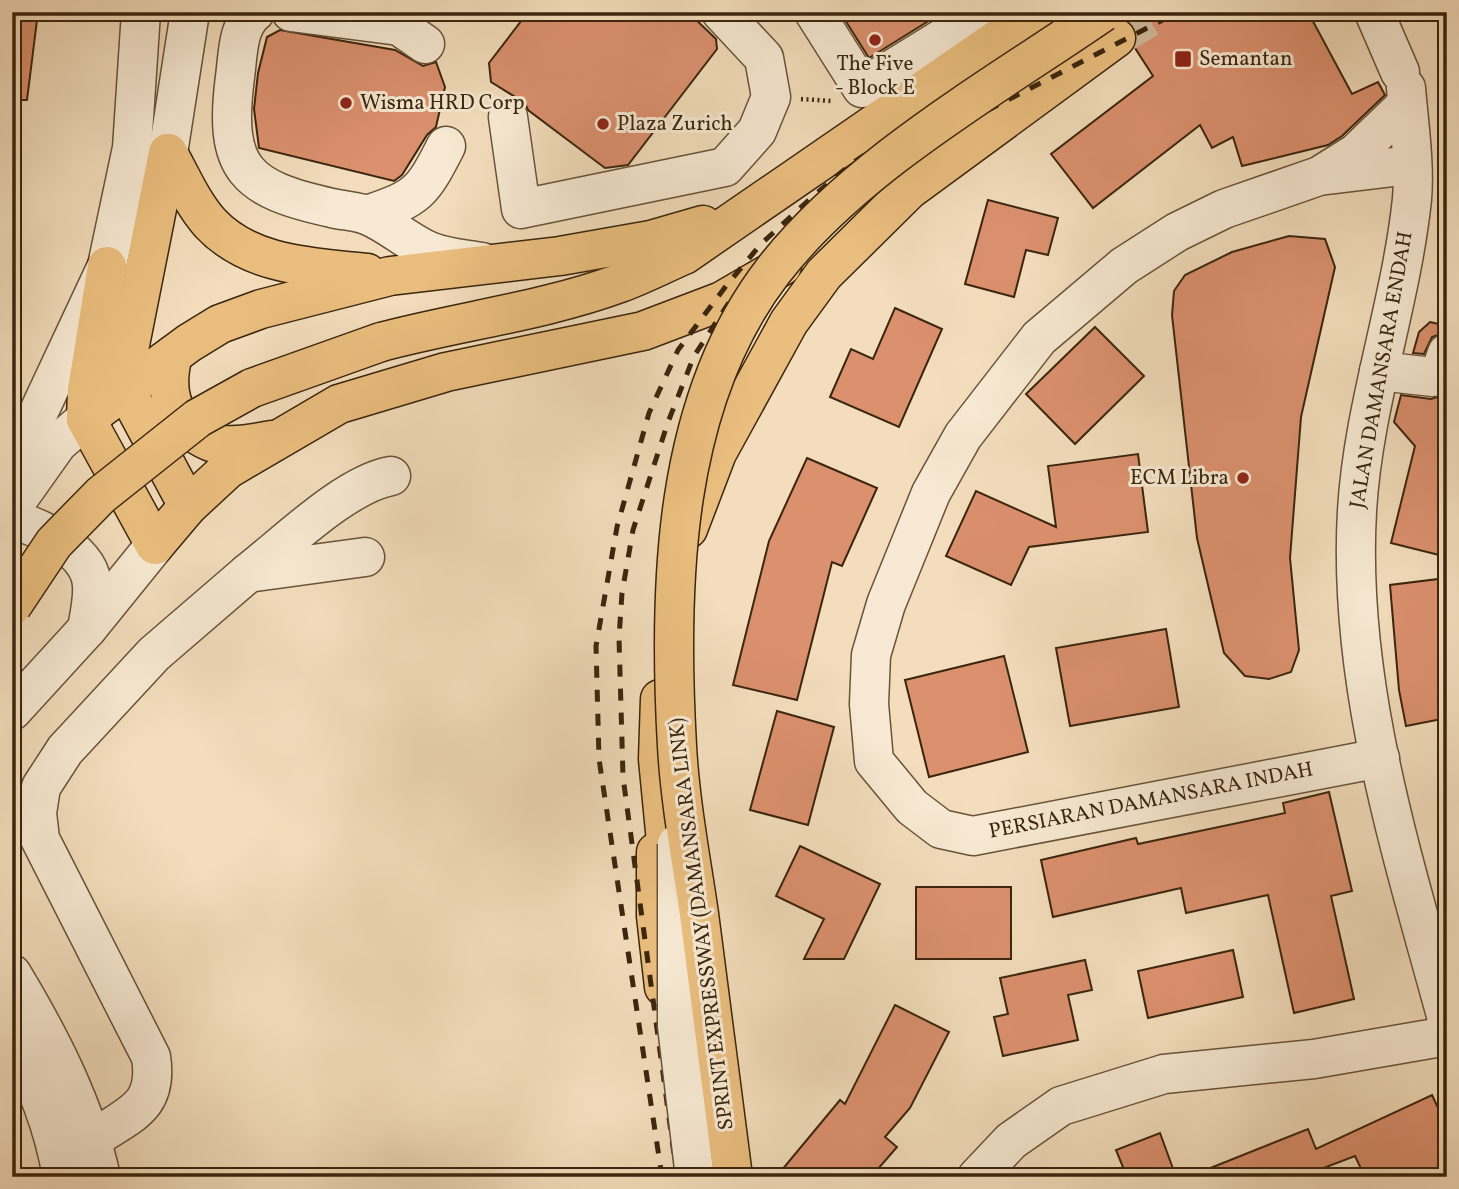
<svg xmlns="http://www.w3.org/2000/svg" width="1459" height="1189" viewBox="0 0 1459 1189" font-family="Vollkorn,serif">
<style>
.building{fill:#db906e;stroke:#3a250d;stroke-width:2}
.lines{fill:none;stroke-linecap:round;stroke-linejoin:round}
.highway-tunnel{stroke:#ceb899;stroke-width:38;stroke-dasharray:38 19;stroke-linecap:butt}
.minor-casing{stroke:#685339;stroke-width:41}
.highway-casing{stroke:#3a250d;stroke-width:41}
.path{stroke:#3a250d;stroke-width:4.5;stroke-dasharray:2 3.5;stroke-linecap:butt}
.minor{stroke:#f7e9d3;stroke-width:38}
.highway{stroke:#eabe7e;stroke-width:38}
.rail{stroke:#3a250d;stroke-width:5;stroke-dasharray:12 12;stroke-linecap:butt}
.minor-bridge-casing{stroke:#685339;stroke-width:41;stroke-linecap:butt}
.highway-bridge-casing{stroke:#3a250d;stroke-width:41;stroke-linecap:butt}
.minor-bridge{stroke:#f7e9d3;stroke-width:38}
.highway-bridge{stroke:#eabe7e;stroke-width:38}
.poi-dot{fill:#8f2418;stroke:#f7e9d3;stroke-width:2.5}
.labels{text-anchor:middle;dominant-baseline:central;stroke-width:6;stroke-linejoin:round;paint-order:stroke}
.poi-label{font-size:21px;fill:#3a250d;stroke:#f7e9d3;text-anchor:start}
.street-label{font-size:21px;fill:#3a250d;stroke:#f7e9d3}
</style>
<rect width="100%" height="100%" fill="#f3ddbc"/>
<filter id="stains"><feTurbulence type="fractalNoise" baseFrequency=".00286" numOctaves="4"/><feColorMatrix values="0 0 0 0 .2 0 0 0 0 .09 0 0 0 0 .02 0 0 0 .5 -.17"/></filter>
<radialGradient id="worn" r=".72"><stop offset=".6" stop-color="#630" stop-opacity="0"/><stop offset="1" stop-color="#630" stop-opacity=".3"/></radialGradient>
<g class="building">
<polygon points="528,12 688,12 716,39 717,49 628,165 605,168 528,110 525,103 491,82 489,63"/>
<polygon points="840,12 943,12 869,58"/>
<polygon points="1125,12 1308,12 1352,94 1378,82 1385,95 1342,136 1328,145 1242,166 1233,137 1212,148 1200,125 1093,208 1051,154 1153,76 1135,48 1138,35 1133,25 1124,18"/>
<polygon points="12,17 37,20 27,100 12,100"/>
<polygon points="280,30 395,50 423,66 436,62 445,87 436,127 427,135 402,175 394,181 259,148 254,109 258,73 267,37"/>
<polygon points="988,200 1058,218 1048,255 1026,250 1014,297 965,284"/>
<polygon points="1289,236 1325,239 1335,267 1301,417 1290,558 1299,650 1291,672 1269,679 1245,676 1224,653 1197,538 1172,315 1174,291 1185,275 1232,252"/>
<polygon points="895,308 942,329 899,427 830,397 851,349 873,359"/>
<polygon points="1430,322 1447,326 1447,332 1432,337 1424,354 1413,353 1419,332"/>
<polygon points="1095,327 1144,376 1075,444 1026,394"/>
<polygon points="1447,394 1447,557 1391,543 1415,446 1394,422 1401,395 1431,399"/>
<polygon points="1138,454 1148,532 1029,547 1011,585 946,556 976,491 1056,527 1048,466"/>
<polygon points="807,458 877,488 842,566 832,562 797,700 733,685 769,541"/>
<polygon points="1447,578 1447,718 1406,726 1399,690 1390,585"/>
<polygon points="1166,629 1179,707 1070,726 1056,648"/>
<polygon points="1004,656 1028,752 929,777 905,680"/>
<polygon points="777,711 834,727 808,825 750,810"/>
<polygon points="1329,792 1352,891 1331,896 1354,999 1294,1013 1268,895 1186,913 1181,888 1053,917 1041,860 1136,838 1138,844 1285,813 1283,803"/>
<polygon points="800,846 880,884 844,959 804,959 824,919 776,896"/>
<rect x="916" y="887" width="95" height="72"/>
<polygon points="1233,950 1243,997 1148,1018 1138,971"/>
<polygon points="1085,960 1092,990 1068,995 1078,1040 1003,1056 994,1017 1008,1014 1000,978"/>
<polygon points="895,1005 949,1032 910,1108 885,1137 897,1147 871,1177 776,1177 840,1100 845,1104"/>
<polygon points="1432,1095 1447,1127 1447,1177 1365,1177 1355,1156 1300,1177 1188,1177 1308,1129 1316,1149"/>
<polygon points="1160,1133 1176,1177 1127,1177 1116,1150"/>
</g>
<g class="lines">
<polyline class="highway-tunnel" points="1116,38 1159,12"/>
<defs>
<g id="minor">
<path d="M 255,12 C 237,26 238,56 235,77 C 223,169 245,189 332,208 C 344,211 358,211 369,216 C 390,225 408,242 429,251 C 446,258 464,259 482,262"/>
<polyline points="291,12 399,26 425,44"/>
<polyline points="814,12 862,88 985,12"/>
<polyline points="1374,12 1400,72"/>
<path d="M 1406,88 C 1409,124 1415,164 1412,199 C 1401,304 1363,406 1357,511 C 1347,684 1402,854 1447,1019"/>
<polyline points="508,117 521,209 725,167 757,131 771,97 764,58 721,12"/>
<polyline points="168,153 190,12"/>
<polyline points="1324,173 1356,153 1407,104"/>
<path d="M 367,215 C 418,198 422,193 446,146"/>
<polyline points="1379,371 1433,377 1440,373 1447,353"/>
<polyline points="12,469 107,266 132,148 141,12"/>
<polyline points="19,498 58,443 86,419"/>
<path d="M 12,519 C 41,528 91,551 92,586 C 93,600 89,616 87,629"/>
<path d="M 365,557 L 248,573 C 285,544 346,484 391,476"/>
<polyline points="12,711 87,629 155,545"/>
<polyline points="1380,758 973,836 941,829 912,807 874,761 869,704 871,655 886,604 931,493 963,436 1039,338 1124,266 1177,232 1224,209 1319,176 1410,165"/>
<path d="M 12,974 C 50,1037 85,1105 101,1177"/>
<path d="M 12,1036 C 35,1082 54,1126 62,1177"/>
<path d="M 93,1139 C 129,1114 159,1108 151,1057 L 40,839 L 37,813 L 41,787 L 65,750 L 154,654 L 248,573"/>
<polyline points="977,1177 1011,1141 1061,1106 1164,1074 1314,1059 1447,1036"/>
</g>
<g id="highway">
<polyline points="168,153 124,375 126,390 188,506"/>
<path d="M 168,153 C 181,176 192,203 210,223 C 250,266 312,267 367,273"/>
<polyline points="107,266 87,390 86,419 155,545 188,506 228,469 339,404 446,372 643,331 722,301 782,266"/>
<path d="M 381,342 C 460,321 544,311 620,283 C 642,275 663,264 684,255 L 1037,12"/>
<path d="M 173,355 C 163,392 172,426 211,442 C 229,449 254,443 272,440"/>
<polyline points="86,419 189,343 220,324 261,309 390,276 560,256 651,240 703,225"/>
<polyline points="688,529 717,453 789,322 824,274 909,190 1116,38"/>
<polyline points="660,699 658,759 670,883"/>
<polyline points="656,852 656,916 664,987"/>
</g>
</defs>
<use href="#minor" class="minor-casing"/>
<use href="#highway" class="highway-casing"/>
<g class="path">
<polyline points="801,99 831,101"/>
<polyline points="171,1177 185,1170 187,1177"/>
</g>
<use href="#minor" class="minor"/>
<use href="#highway" class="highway"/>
<g class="rail">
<polyline points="662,1177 599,759 596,646 617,527 649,413 678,350 726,286 761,244 810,199 851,164 913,122 1114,12"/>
<polyline points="677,1177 623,777 619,638 622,593 633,530 668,422 694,356 730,301 774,258 875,173 934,138 1178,12"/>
</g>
<defs>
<polyline id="minor-bridge" points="677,844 677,1026 695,1177"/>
<g id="highway-bridge">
<polyline points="12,606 54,543 101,495 198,418 252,388 381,342"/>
<path d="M 733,1177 C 722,1089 710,1002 699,914 C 691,859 680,802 677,746 C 668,587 672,402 773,271 C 854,166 994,87 1103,12"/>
</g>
</defs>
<use href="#minor-bridge" class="minor-bridge-casing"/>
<use href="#highway-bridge" class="highway-bridge-casing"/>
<use href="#minor-bridge" class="minor-bridge"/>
<use href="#highway-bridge" class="highway-bridge"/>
</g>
<g class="poi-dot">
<circle cx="875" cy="40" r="7"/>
<rect x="1174" y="50" width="18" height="18" rx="3.5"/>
<circle cx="346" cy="103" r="7"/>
<circle cx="603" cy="124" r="7"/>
<circle cx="1243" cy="478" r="7"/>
</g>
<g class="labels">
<g class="poi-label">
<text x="1199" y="59">Semantan</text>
<text x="875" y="64" text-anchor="middle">The Five<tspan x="875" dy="24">- Block E</tspan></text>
<text x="360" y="103">Wisma HRD Corp</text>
<text x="617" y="124">Plaza Zurich</text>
<text x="1229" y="478" text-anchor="end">ECM Libra</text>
</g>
<g class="street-label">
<text transform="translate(1382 370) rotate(-80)">JALAN DAMANSARA ENDAH</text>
<text transform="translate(1151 801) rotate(-11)">PERSIARAN DAMANSARA INDAH</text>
<text transform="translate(702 924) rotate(-97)">SPRINT EXPRESSWAY (DAMANSARA LINK)</text>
</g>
</g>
<rect width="1459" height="1189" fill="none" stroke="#f3ddbc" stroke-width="42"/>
<rect x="14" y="14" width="1431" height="1161" fill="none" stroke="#3a250d" stroke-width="3.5"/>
<rect x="21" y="21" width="1417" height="1147" fill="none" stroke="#3a250d" stroke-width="2"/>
<rect width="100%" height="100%" filter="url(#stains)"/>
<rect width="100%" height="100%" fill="url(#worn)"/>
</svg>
